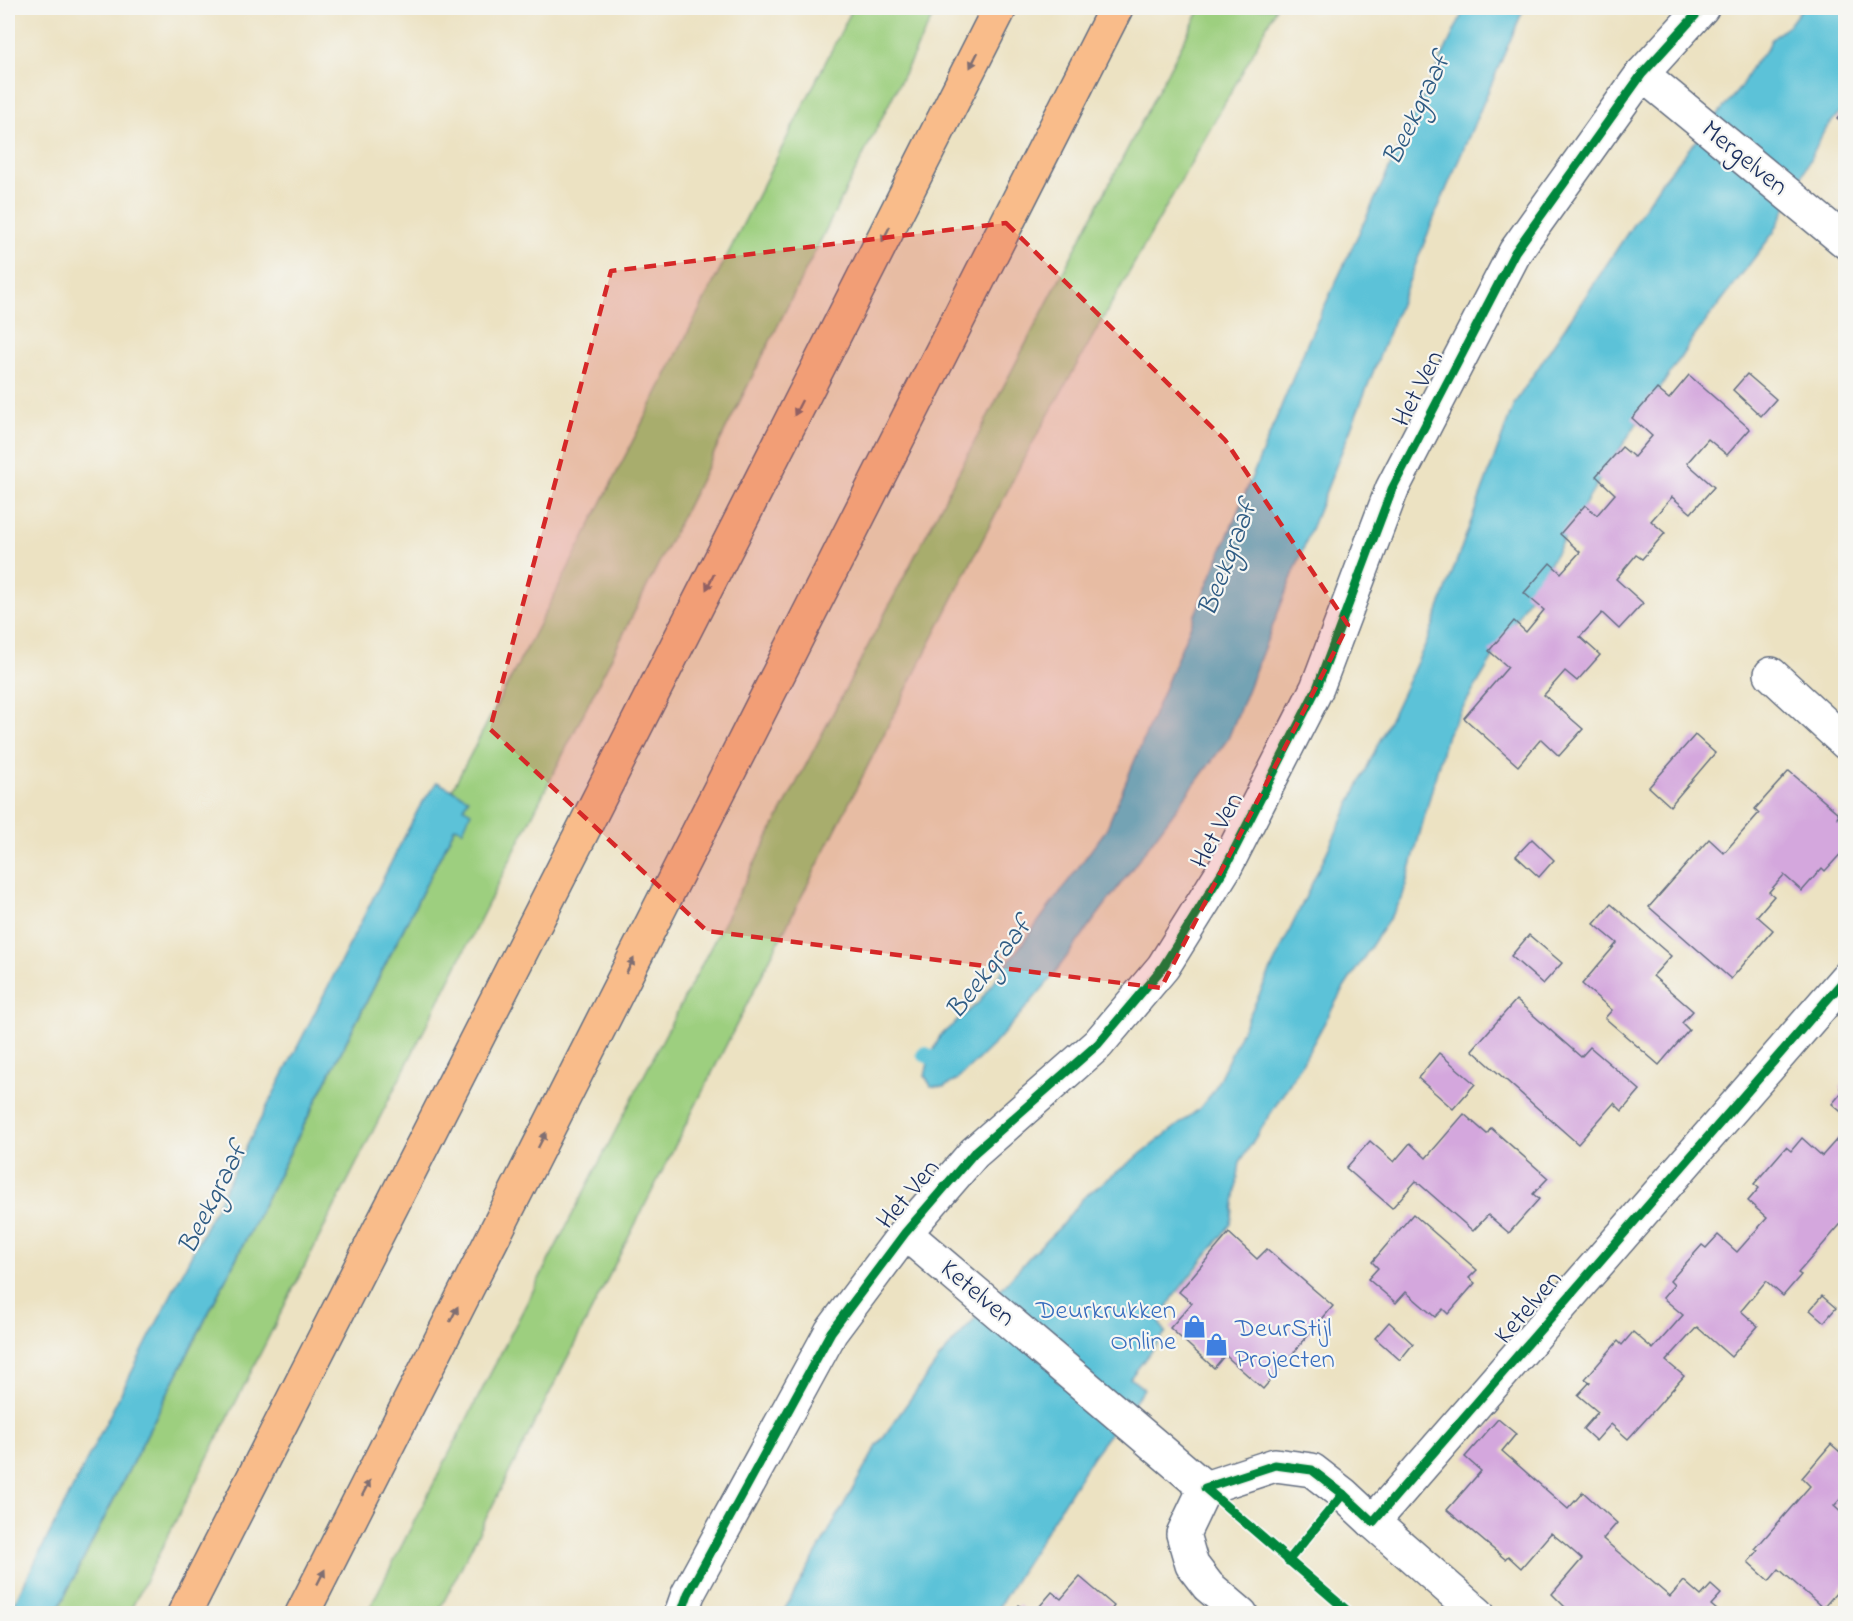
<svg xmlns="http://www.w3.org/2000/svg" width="1853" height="1621" viewBox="0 0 1853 1621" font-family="'Indie Flower',sans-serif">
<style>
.green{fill:#9dcf7f;stroke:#5c7f6e;stroke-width:1.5}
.water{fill:#5bc2d8;stroke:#3b789b;stroke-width:1.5}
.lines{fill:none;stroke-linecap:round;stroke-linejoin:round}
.stream{stroke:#5bc2d8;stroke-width:15}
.building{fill:#d4a7dd}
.minor-casing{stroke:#646e81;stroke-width:36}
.tertiary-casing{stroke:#646e81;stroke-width:36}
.motorway-casing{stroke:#646e81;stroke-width:36}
.minor{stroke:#fff;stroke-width:33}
.tertiary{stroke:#fff;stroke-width:33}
.motorway{stroke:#f9bc8a;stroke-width:33}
.cycleway-casing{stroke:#f6f6f2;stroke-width:13}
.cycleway{stroke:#00873e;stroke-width:9}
.oneway{fill:#7f6e72}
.marked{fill:#d62828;fill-opacity:0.2;stroke:#d62828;stroke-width:4.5;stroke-dasharray:12 8;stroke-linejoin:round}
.labels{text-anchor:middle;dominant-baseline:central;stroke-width:4.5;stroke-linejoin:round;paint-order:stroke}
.street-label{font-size:27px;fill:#1b2f5e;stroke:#f6f6f2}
.shop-label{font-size:27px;fill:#366cbe;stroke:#f6f6f2;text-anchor:end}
.water-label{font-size:28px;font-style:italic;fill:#2e5b83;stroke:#f6f6f2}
</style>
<rect width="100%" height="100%" fill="#f6f6f2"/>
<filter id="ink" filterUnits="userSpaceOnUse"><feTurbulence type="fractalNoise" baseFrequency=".0167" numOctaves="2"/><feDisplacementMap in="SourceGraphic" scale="12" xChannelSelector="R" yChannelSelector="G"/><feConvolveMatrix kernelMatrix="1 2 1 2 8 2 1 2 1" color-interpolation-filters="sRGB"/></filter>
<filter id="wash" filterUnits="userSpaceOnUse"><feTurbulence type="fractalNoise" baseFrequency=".008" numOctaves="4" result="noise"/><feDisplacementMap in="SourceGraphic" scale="24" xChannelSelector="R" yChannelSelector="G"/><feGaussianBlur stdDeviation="1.35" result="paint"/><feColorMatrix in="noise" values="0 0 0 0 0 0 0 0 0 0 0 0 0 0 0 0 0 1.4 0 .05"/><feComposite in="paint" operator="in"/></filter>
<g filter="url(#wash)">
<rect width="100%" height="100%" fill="#ece2c2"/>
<g class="green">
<polygon points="853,8 937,8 492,896 129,1613 56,1614 456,826 462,830 463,809 468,799 452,790 556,592"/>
<polygon points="1201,8 1276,8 1248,62 1023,460 438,1613 367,1613 653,1058"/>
</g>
<g class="water">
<polygon points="1465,8 1524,8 1436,213 1228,739 1048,982 998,1040 957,1080 944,1087 931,1086 925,1076 928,1063 940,1036 979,1002 1106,830 1309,339"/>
<polygon points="1802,8 1845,8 1845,106 1824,131 1774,232 1694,337 1602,476 1447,734 1402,899 1342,991 1300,1067 1240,1162 1231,1224 1174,1296 1159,1323 1166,1332 1130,1378 1144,1389 1092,1457 995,1613 782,1614 877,1446 938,1360 1033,1253 1060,1227 1083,1198 1199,1109 1213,1092 1428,639 1514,404 1662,181 1740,88 1753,65 1768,48 1771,40 1790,24"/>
<polygon points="437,782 468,798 464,808 471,812 463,830 455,827 56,1613 9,1613 420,806"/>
</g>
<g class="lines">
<polyline class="stream" points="924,1054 947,1064 949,1062"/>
</g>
<g id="blocks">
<g class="building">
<polygon points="1846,109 1846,127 1837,119"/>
<polygon points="1747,374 1776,399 1761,416 1733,390"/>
<polygon points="1689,375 1750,429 1727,455 1708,439 1687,463 1714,487 1691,513 1672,497 1651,521 1665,533 1642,559 1636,555 1616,579 1643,603 1619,629 1602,613 1580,637 1600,655 1577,681 1565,671 1544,695 1583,729 1559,756 1541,739 1518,766 1464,718 1508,667 1489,651 1514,621 1526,632 1544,610 1524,593 1550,563 1561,573 1580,552 1560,534 1585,505 1597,515 1615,494 1596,476 1622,447 1634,457 1652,436 1632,418 1657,389 1669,399"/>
<polygon points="1695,735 1715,753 1670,806 1649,787"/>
<polygon points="1789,771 1839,814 1837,817 1846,824 1846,848 1825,871 1822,868 1802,891 1784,875 1769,892 1774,896 1757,916 1773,930 1731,979 1649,907 1709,839 1724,853 1759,813 1755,809"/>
<polygon points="1532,839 1554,860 1539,877 1516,856"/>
<polygon points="1611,904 1671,956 1653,976 1693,1011 1682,1023 1689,1030 1659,1065 1605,1018 1612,1010 1582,984 1617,943 1594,924"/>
<polygon points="1529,935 1562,963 1543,984 1511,956"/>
<polygon points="1516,1000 1581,1057 1590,1047 1640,1090 1622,1111 1614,1103 1578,1144 1472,1050"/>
<polygon points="1439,1053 1475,1084 1453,1109 1418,1078"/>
<polygon points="1846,1081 1846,1116 1832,1104 1843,1091 1840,1088"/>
<polygon points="1464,1114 1487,1134 1491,1128 1548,1178 1533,1194 1539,1199 1509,1233 1488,1215 1473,1231 1416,1181 1392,1208 1346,1168 1370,1141 1394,1162 1410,1143 1426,1158"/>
<polygon points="1846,1129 1846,1218 1798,1273 1801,1275 1783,1296 1766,1281 1741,1311 1758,1326 1731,1357 1697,1327 1666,1361 1684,1376 1657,1407 1628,1439 1611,1424 1596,1441 1583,1429 1598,1412 1578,1395 1590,1382 1585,1379 1618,1341 1622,1345 1633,1332 1653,1349 1683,1315 1663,1298 1674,1285 1670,1281 1702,1245 1706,1248 1718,1235 1737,1252 1767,1218 1748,1201 1759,1188 1754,1184 1786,1147 1791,1151 1802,1138 1822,1156"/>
<polygon points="1413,1214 1477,1270 1469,1278 1475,1283 1448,1314 1443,1309 1435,1317 1406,1292 1396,1303 1368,1279 1378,1268 1372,1262"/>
<polygon points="1229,1233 1257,1259 1267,1249 1333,1306 1263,1389 1225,1355 1214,1368 1170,1328 1192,1303 1179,1292"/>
<polygon points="1822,1296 1836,1308 1824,1322 1810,1310"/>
<polygon points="1389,1322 1413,1344 1400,1360 1375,1338"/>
<polygon points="1498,1419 1516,1434 1502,1451 1568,1509 1583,1492 1617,1523 1603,1539 1670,1597 1684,1581 1701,1596 1711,1585 1721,1594 1711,1605 1718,1611 1716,1614 1567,1614 1563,1610 1565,1607 1552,1594 1582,1559 1566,1545 1551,1533 1521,1568 1508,1556 1505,1559 1447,1510 1481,1471 1465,1457"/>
<polygon points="1831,1444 1840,1452 1846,1446 1846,1493 1834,1506 1846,1517 1846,1582 1823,1608 1779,1569 1769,1581 1748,1562 1758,1551 1755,1549 1810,1486 1802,1478"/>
<polygon points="1080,1577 1114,1606 1108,1614 1033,1614 1052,1592 1061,1599"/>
<polygon points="1019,1605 1029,1614 1012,1614"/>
</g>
</g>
</g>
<g filter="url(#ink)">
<use href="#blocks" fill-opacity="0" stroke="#646e81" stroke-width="1.5"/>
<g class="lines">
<defs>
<g id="minor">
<polyline points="1642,74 1846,242"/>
<polyline points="1771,674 1846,743"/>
<polyline points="905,1233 1205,1488"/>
<polyline points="1205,1488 1275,1465 1312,1470 1343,1494 1373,1522 1846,978"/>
<polyline points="1205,1488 1183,1534 1192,1565 1208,1586 1241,1614"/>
<polyline points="1373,1522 1478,1614"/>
</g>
<polyline id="tertiary" points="681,1614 688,1594 831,1332 905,1233 974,1153 1098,1044 1163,967 1226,866 1317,688 1392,489 1515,252 1642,74 1702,8"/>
<g id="motorway">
<polyline points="184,1614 754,494 1000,8"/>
<polyline points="302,1614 1116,8"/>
</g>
</defs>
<use href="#minor" class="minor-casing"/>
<use href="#tertiary" class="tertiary-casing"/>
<use href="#motorway" class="motorway-casing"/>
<use href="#minor" class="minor"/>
<use href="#tertiary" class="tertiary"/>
<use href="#motorway" class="motorway"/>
<defs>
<g id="cycleway">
<polyline points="1288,1561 1343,1494"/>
<polyline points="681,1614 688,1594 831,1332 905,1233 974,1153 1098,1044 1163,967 1226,866 1317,688 1392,489 1515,252 1642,74 1702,8"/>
<polyline points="1351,1614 1205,1488 1275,1465 1312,1470 1343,1494 1373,1522 1846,978"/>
</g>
</defs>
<use href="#cycleway" class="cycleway-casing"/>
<use href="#cycleway" class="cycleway"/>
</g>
<defs><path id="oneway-solid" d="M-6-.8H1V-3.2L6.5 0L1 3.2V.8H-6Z" transform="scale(1.5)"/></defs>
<g class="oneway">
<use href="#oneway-solid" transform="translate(974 60) rotate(117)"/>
<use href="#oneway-solid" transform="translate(886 234) rotate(117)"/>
<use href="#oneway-solid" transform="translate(798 408) rotate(117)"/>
<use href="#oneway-solid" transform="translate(710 582) rotate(117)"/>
<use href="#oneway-solid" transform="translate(630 966) rotate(-63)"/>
<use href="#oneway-solid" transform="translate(542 1140) rotate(-63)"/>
<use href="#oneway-solid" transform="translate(454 1314) rotate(-63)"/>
<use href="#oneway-solid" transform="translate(366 1488) rotate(-63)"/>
<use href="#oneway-solid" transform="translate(321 1577) rotate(-63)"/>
</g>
</g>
<path class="marked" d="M 1006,223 L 1225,440 L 1348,625 L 1161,988 L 707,931 L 490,729 L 611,271 Z"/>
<defs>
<symbol id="shop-bare" viewBox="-9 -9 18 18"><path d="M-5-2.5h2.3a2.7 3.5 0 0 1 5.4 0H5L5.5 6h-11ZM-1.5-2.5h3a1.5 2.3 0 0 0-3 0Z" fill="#3f7fe0" stroke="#f6f6f2" stroke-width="2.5" paint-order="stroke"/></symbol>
</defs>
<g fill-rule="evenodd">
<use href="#shop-bare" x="1178" y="1310" width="33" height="33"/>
<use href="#shop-bare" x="1200" y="1328" width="33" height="33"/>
</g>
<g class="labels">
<g class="street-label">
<text transform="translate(1744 159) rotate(39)">Mergelven</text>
<text transform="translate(1419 389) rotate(-63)">Het Ven</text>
<text transform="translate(1218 831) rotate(-62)">Het Ven</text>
<text transform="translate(909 1195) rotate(-50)">Het Ven</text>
<text transform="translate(977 1294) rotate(40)">Ketelven</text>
<text transform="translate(1529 1308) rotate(-49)">Ketelven</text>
</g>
<g class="shop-label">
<text x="1176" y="1311">Deurkrukken<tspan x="1176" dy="31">Online</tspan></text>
<text x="1235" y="1329" text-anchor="start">DeurStijl<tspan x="1235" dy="31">Projecten</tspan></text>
</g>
<g class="water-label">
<text transform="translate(1418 110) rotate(-64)">Beekgraaf</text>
<text transform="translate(1229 559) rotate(-69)">Beekgraaf</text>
<text transform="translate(990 969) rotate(-52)">Beekgraaf</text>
<text transform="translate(214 1199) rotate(-63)">Beekgraaf</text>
</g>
</g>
<rect width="1853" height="1621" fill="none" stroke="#f6f6f2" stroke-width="30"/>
</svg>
